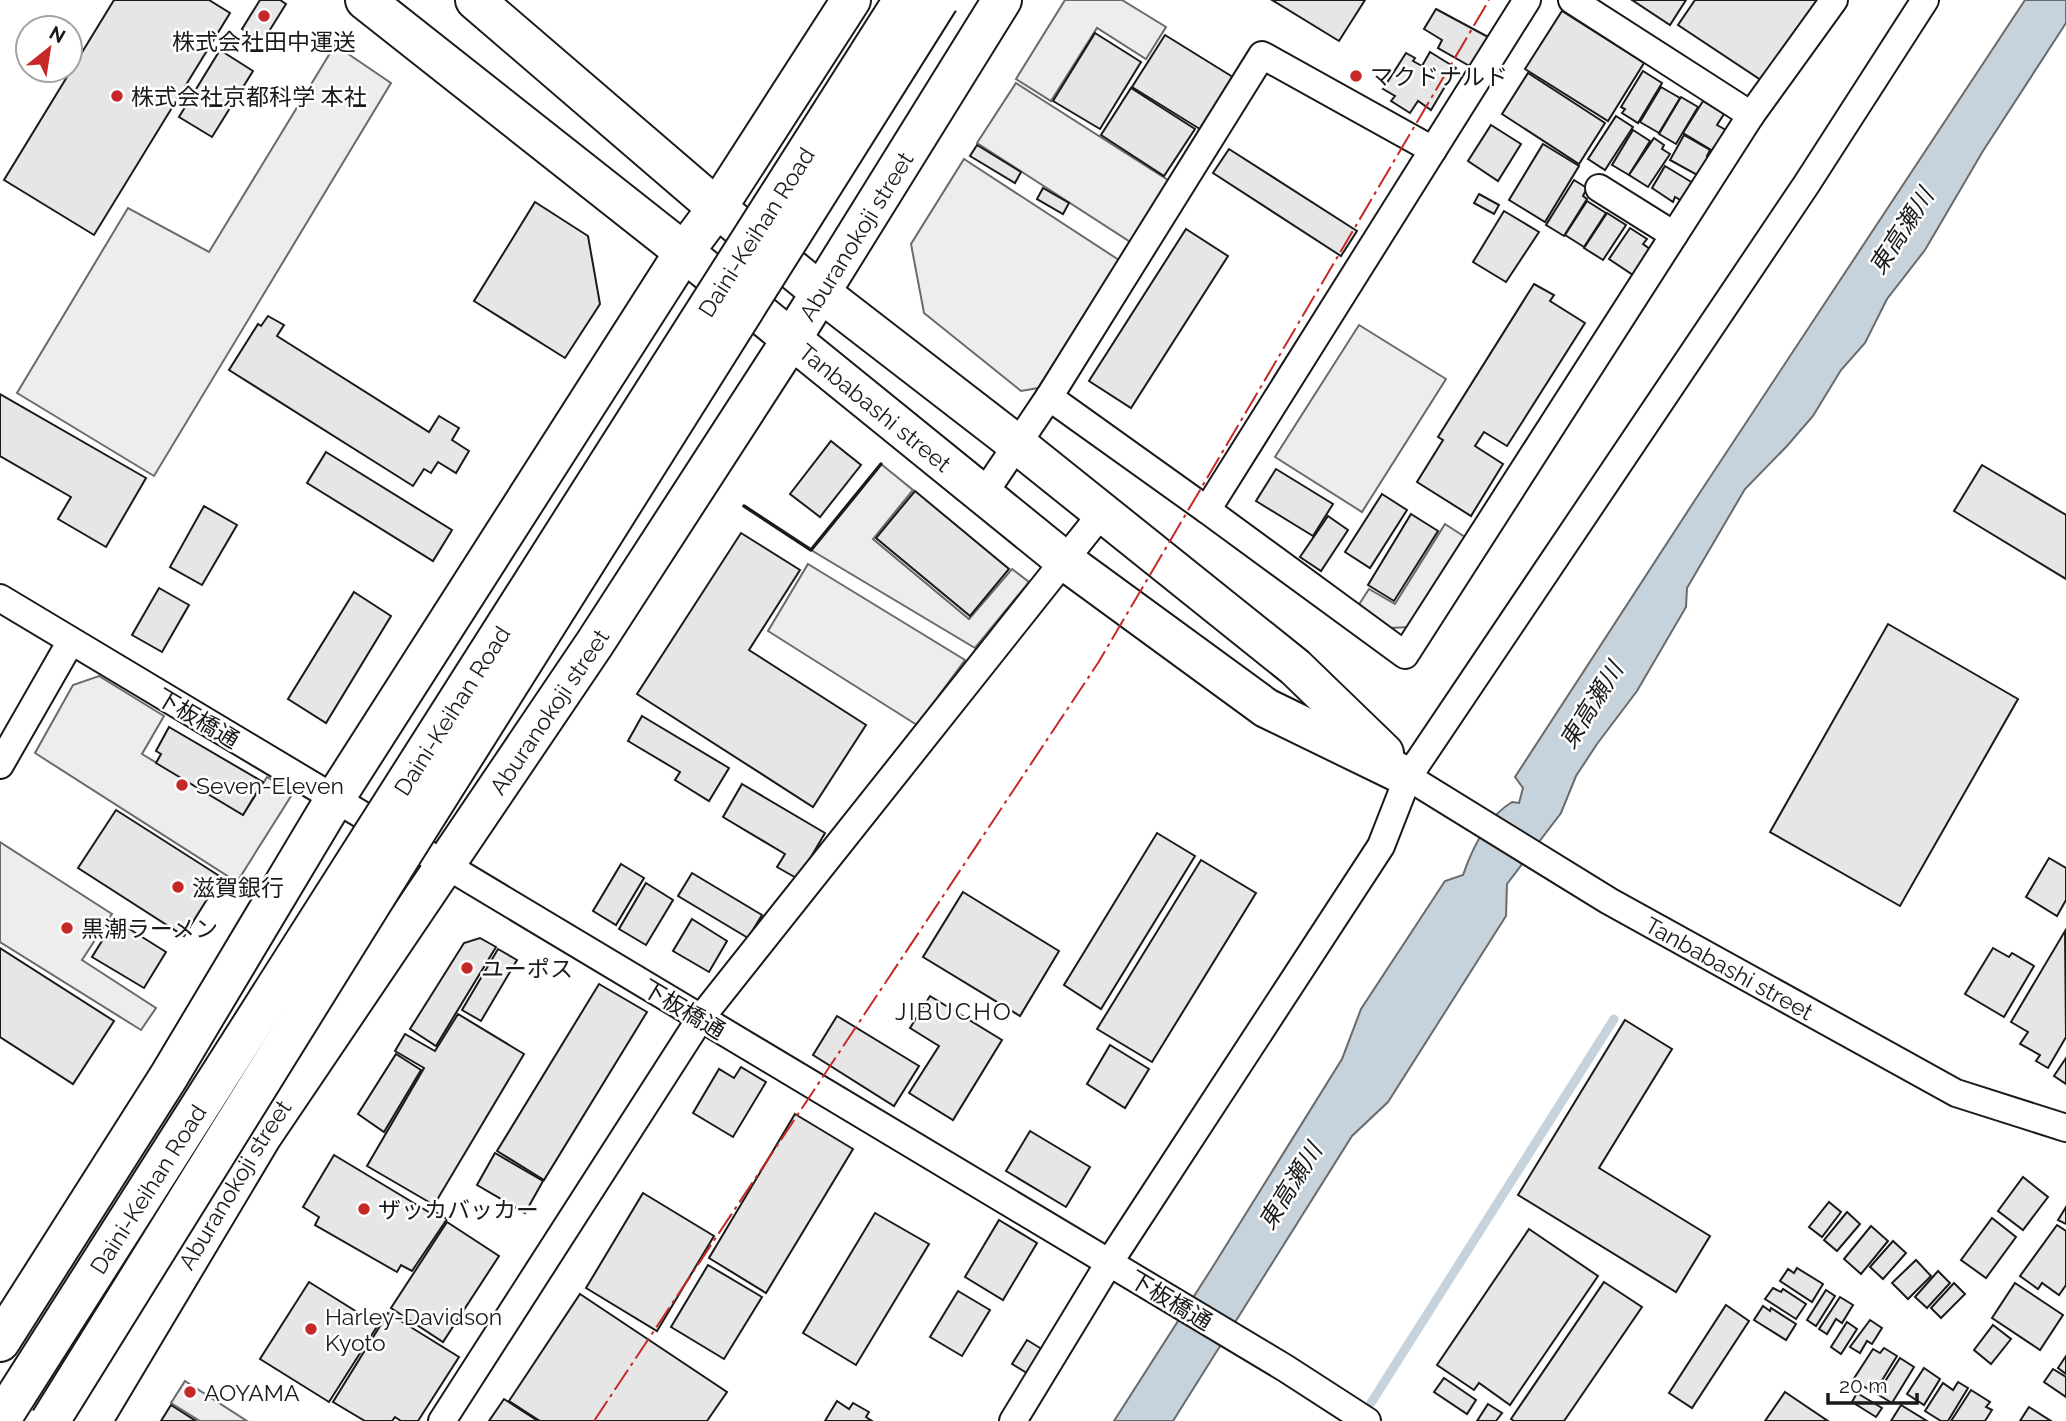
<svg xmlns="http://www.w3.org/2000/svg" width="2066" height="1421" viewBox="0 0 2066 1421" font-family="Raleway,'Noto Sans JP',sans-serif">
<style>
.parking{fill:#ededed;stroke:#6a6a6a;stroke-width:2}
.water{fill:#c6d2dc;stroke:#6a6a6a;stroke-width:2}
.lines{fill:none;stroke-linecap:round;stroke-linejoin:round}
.stream{stroke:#c6d2dc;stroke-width:9}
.building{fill:#e6e6e6;stroke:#1a1a1a;stroke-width:2}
.street-casing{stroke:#1a1a1a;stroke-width:30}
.secondary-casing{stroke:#1a1a1a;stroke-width:42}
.street{stroke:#fff;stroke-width:26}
.secondary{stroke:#fff;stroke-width:38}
.highway-bridge-casing{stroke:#1a1a1a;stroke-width:42;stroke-linecap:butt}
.highway-bridge{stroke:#fff;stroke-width:38}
.wall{stroke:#1a1a1a;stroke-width:3.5}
.power{stroke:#c62828;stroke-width:2;stroke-dasharray:24 5 3.5 5;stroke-linecap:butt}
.poi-dot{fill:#c62828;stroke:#fff;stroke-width:2.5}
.labels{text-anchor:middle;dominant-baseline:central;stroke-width:5;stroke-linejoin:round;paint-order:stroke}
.poi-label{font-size:23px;fill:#1a1a1a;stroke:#fff;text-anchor:start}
.street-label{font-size:23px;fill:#1a1a1a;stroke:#fff}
.water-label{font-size:24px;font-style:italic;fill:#1a1a1a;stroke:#fff}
.neighbourhood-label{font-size:24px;letter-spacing:2px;fill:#1a1a1a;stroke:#fff}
</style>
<rect width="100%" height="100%" fill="#fff"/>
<g class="parking">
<polygon points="1065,0 1122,0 1166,27 1146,59 1097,28 1051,101 1016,79"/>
<polygon points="335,45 391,83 154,476 17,393 128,208 209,252"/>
<polygon points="1016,83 1171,182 1132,243 977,143"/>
<polygon points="964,159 1122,262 1038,388 1021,391 924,313 911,244"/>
<polygon points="1359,325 1446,379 1362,512 1275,457"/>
<polygon points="881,464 913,490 873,539 969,619 1012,569 1029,582 975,648 811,550"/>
<polygon points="1445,524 1468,539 1411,627 1389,628 1358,606 1369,589 1395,604"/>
<polygon points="808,564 965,660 917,725 768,631"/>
<polygon points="99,676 164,716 142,754 243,815 267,777 293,793 237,882 35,753 73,685"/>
<polygon points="0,842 112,914 82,960 156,1008 141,1030 0,942"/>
<polygon points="185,1381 247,1421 200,1421 171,1403"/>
</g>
<path class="water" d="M 2025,0 L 2066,0 L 2066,23 L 1983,151 L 1925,250 L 1887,299 L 1865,343 L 1841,370 L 1813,416 L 1787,446 L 1745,489 L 1687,588 L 1686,607 L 1637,691 L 1597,744 L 1576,776 L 1561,813 L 1507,884 L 1506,916 L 1388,1102 L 1352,1136 L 1173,1421 L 1114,1421 L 1212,1268 L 1342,1059 L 1361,1009 L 1445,881 L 1463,875 C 1472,849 1487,817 1512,802 L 1519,803 L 1523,788 L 1515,777 L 1695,500 Z"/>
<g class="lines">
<polyline class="stream" points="1371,1403 1614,1019"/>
</g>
<g class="building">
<polygon points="114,0 209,0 230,13 94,235 4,180"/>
<polygon points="260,0 280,0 286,4 263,41 242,29"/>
<polygon points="1272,0 1365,0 1339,41"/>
<polygon points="1632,0 1686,0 1670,25"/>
<polygon points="1695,0 1817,0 1764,82 1678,25"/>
<polygon points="1436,9 1490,38 1473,68 1438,48 1442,40 1424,29"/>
<polygon points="1562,11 1644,63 1608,121 1525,69"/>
<polygon points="1095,33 1141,62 1100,129 1053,101"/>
<polygon points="1165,35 1236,79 1203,131 1132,87"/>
<polygon points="220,50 253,71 212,137 179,117"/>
<polygon points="1430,52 1456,68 1431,110 1418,101 1410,113 1391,101 1395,96 1383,89 1406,53 1415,58 1413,61 1422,66"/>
<polygon points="1643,71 1662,83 1638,123 1622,113 1625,109 1621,107"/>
<polygon points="1528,73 1605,123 1579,164 1502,114"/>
<polygon points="1661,87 1680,98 1659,133 1640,122"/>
<polygon points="1131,88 1195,129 1164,176 1101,135"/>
<polygon points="1681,97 1698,107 1676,144 1659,134"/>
<polygon points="1703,101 1724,114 1717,125 1726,130 1713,151 1683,133"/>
<polygon points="1616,116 1633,127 1605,170 1588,159"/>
<polygon points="1491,125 1521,144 1498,181 1468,161"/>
<polygon points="1633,130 1650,141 1629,175 1612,165"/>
<polygon points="1684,135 1710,150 1707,156 1710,157 1699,176 1670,160"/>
<polygon points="1654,138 1664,145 1662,149 1670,154 1648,187 1629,175"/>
<polygon points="1543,144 1579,166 1545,222 1509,200"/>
<polygon points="977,145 1021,172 1015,183 970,156"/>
<polygon points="1229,149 1357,231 1341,256 1213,173"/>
<polygon points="1665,166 1693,183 1682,201 1675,197 1673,202 1652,188"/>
<polygon points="1574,180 1587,188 1583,196 1587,199 1564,236 1546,225"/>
<polygon points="1043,188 1069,203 1063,214 1037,199"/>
<polygon points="1479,194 1499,205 1494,214 1474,203"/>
<polygon points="1587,201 1606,213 1584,247 1565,235"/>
<polygon points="535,202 588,236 600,304 565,358 474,301"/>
<polygon points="1504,211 1539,232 1506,282 1473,262"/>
<polygon points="1607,213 1626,225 1603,260 1584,248"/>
<polygon points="1630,228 1647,239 1643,244 1650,249 1633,275 1609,259"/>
<polygon points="1186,229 1228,256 1131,408 1089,381"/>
<polygon points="1534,284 1554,295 1550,301 1585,323 1507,446 1484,432 1475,446 1503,464 1471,516 1417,482 1443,440 1438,437"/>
<polygon points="268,316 284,325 277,336 429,432 439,416 459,428 452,440 469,451 456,473 438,462 431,473 424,469 413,486 229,370 258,324 261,326"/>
<polygon points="0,394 146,478 106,547 58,519 71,497 0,456"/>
<polygon points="831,441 861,465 820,517 790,494"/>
<polygon points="326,452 452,530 433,561 307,483"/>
<polygon points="1982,465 2066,515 2066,579 1954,511"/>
<polygon points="1276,469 1333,504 1313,536 1256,501"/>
<polygon points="915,491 1009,569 970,616 876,538"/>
<polygon points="1382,494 1407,510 1370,568 1345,552"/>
<polygon points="204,506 237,525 202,585 170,567"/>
<polygon points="1411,514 1438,531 1394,601 1368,585"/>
<polygon points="1328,516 1348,530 1321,571 1300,557"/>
<polygon points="741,533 800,570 749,650 866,725 813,807 637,694"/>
<polygon points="159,588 189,605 162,652 132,635"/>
<polygon points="354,592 391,616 326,723 288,699"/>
<polygon points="1888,624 2018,699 1900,906 1770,832"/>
<polygon points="642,716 729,768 709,801 675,780 680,772 628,741"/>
<polygon points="169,727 263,782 243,815 156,763 161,754 156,751"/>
<polygon points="742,784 825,833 798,879 777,867 785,854 723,817"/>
<polygon points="116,810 221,877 184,936 78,868"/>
<polygon points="1157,833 1195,856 1101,1009 1064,985"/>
<polygon points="2049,858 2066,868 2066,900 2057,916 2026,897"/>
<polygon points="1201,860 1256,893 1152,1062 1097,1029"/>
<polygon points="621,864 644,878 616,925 593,911"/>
<polygon points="692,873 762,915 748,938 678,896"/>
<polygon points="646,883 673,900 646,945 619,929"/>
<polygon points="963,892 1059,951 1020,1016 923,957"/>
<polygon points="692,919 727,941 709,972 673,951"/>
<polygon points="115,920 166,952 144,988 92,957"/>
<polygon points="2065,931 2066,1037 2048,1068 2036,1061 2040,1055 2020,1044 2028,1032 2011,1022"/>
<polygon points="480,938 496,947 436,1046 410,1029 464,943"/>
<polygon points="0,948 114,1021 73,1084 0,1037"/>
<polygon points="1993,948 2009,957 2012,953 2034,966 2004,1017 1965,994"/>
<polygon points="498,949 517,960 481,1021 462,1010"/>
<polygon points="599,984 647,1012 544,1180 497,1151"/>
<polygon points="930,996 1002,1040 953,1120 909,1093 939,1046 910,1028"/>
<polygon points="458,1014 524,1054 434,1205 367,1166 424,1068 395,1051 405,1034 435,1051"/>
<polygon points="837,1016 919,1066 894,1106 813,1055"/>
<polygon points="1625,1020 1672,1049 1599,1168 1710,1236 1676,1292 1518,1195"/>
<polygon points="1110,1045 1149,1069 1125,1108 1087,1084"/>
<polygon points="396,1054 421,1070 384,1132 358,1114"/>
<polygon points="2066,1058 2066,1084 2054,1076"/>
<polygon points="741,1067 766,1082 733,1137 693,1113 719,1069 734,1078"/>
<polygon points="795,1114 853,1149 766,1293 709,1258"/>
<polygon points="1030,1131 1090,1167 1066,1207 1006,1171"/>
<polygon points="495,1153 543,1181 525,1213 477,1185"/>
<polygon points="334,1155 432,1214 434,1211 447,1219 412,1271 401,1265 397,1272 315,1225 319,1217 303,1207"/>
<polygon points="2023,1177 2048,1197 2023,1230 1998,1211"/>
<polygon points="643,1193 714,1236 657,1331 586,1288"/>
<polygon points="1829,1202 1841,1212 1822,1237 1809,1227"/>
<polygon points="2066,1207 2066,1224 2058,1220"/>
<polygon points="1847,1212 1860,1224 1837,1251 1824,1240"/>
<polygon points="875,1213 929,1244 856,1365 803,1333"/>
<polygon points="1992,1218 2016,1237 1986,1278 1961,1260"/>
<polygon points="999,1220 1037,1243 1003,1300 965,1277"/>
<polygon points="447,1222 499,1256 443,1342 391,1308"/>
<polygon points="2057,1225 2066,1231 2066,1285 2059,1295 2042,1283 2038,1289 2020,1276"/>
<polygon points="1871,1226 1888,1241 1861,1274 1844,1259"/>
<polygon points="1529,1229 1598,1276 1510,1405 1479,1383 1474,1390 1437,1365"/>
<polygon points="1893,1241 1906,1253 1883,1279 1870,1267"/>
<polygon points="1916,1260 1931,1276 1908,1299 1892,1283"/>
<polygon points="708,1265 762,1297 724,1359 671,1327"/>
<polygon points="1797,1268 1823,1284 1812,1302 1780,1281 1788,1269 1794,1273"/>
<polygon points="1938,1271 1950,1283 1927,1308 1915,1297"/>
<polygon points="309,1282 378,1325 329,1402 260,1359"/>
<polygon points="1604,1282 1642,1307 1564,1421 1514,1421 1511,1419"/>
<polygon points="1954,1283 1965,1294 1941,1318 1931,1308"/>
<polygon points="2015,1283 2063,1315 2040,1350 1992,1318"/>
<polygon points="1773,1288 1781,1292 1783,1289 1806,1304 1796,1319 1765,1299"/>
<polygon points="1826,1290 1835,1296 1816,1326 1807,1320"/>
<polygon points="958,1291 990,1310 962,1356 930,1337"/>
<polygon points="580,1294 727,1392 707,1421 540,1421 509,1401"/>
<polygon points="1840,1297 1853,1305 1842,1323 1836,1319 1827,1334 1819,1329"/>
<polygon points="1726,1305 1749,1321 1692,1408 1669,1393"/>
<polygon points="1763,1306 1770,1311 1771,1308 1796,1324 1786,1340 1754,1320"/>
<polygon points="388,1313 459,1357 418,1421 401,1421 395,1417 392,1421 365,1421 333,1402"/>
<polygon points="1870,1320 1882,1328 1872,1344 1867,1341 1860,1353 1850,1347"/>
<polygon points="1847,1322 1857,1329 1841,1354 1831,1347"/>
<polygon points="1993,1325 2011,1339 1991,1364 1974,1350"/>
<polygon points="1027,1340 1045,1351 1030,1375 1012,1364"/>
<polygon points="1884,1348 1897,1356 1876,1390 1870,1386 1868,1389 1853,1380 1873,1349 1880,1353"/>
<polygon points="2066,1356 2066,1374 2058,1368"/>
<polygon points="1900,1358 1914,1367 1892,1403 1877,1394"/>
<polygon points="1924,1368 1940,1379 1924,1405 1907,1394"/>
<polygon points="2053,1369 2066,1377 2066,1397 2044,1382"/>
<polygon points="1444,1378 1476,1400 1467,1414 1434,1392"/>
<polygon points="1958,1382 1968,1388 1948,1421 1941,1421 1925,1411 1943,1383 1953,1390"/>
<polygon points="1971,1390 1990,1402 1986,1407 1992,1410 1985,1421 1951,1421"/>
<polygon points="1785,1392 1828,1421 1765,1421"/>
<polygon points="1857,1393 1882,1408 1876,1417 1852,1402"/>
<polygon points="504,1399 538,1421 489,1421"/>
<polygon points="837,1401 849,1409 853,1403 869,1412 866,1417 872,1421 825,1421"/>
<polygon points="1488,1404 1502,1413 1496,1421 1477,1421"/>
<polygon points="171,1405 196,1421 161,1421"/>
<polygon points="1901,1405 1927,1421 1891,1421"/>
<polygon points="2029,1407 2051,1421 2020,1421"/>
</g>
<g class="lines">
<defs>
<g id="street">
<polyline points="1572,0 1751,115"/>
<polyline points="1599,188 1674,235"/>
<polyline points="1049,397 1207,510 1527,0"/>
<polyline points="983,495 1049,397 1262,55 1433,150"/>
<polyline points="1207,510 1405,655 1751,115 1834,0"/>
<polyline points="0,598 1285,1368 1367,1421"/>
<polyline points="0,765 71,641"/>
<path id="s1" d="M 1408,777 L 1609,901 L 1956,1093 L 2066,1128"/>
<polyline points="442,1421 700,1019 1102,513"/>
<polyline points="1013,1421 1109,1263 1381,846 1408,777 1806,185 1925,0"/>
</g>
<g id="secondary">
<path id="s2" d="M 365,0 L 684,252 L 1065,561 L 1266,708 L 1408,777"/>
<polyline points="475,0 717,208 820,292 1018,445 1295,667 1384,753"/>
<polyline points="0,1342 169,1076 334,800 684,252 717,208 851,0"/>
<path id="s3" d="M 92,1421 L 262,1136 L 595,643 L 791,340 L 1002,0"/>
</g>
</defs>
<use href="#street" class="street-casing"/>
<use href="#secondary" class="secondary-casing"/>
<use href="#street" class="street"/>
<use href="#secondary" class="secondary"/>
<defs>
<g id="highway-bridge">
<path id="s4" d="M 0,1421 L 903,0"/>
<polyline points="50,1421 406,848 939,0"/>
</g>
</defs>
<use href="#highway-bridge" class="highway-bridge-casing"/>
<use href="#highway-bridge" class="highway-bridge"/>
<polyline class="wall" points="744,506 811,550 881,464"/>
<polyline class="power" points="594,1421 1098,663 1489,0"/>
</g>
<g class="poi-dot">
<circle cx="264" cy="16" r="7"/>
<circle cx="1356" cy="76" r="7"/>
<circle cx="117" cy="96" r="7"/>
<circle cx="182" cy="785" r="7"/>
<circle cx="178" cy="887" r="7"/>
<circle cx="67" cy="928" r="7"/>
<circle cx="467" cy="968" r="7"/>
<circle cx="364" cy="1209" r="7"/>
<circle cx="311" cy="1329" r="7"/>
<circle cx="190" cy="1392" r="7"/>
</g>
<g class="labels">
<g class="poi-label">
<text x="264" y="41" text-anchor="middle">株式会社田中運送</text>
<text x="1370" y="76">マクドナルド</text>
<text x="131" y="96">株式会社京都科学 本社</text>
<text x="196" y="785">Seven-Eleven</text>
<text x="192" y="887">滋賀銀行</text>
<text x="81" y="928">黒潮ラーメン</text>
<text x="481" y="968">ユーポス</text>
<text x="378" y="1209">ザッカバッカー</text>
<text x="325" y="1316">Harley-Davidson<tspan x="325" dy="26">Kyoto</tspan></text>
<text x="204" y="1392">AOYAMA</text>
</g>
<g class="street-label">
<text stroke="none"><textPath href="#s4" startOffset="1409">Daini-Keihan Road</textPath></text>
<text stroke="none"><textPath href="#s3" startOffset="1410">Aburanokoji street</textPath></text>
<text stroke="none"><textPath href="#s2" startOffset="653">Tanbabashi street</textPath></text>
<text stroke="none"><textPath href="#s4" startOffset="842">Daini-Keihan Road</textPath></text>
<text stroke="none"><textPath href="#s3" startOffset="844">Aburanokoji street</textPath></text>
<text transform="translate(198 718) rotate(31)">下板橋通</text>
<text stroke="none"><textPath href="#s1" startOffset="374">Tanbabashi street</textPath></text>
<text transform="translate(684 1009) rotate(31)">下板橋通</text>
<text stroke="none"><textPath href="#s3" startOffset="276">Aburanokoji street</textPath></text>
<text stroke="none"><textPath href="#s4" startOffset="275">Daini-Keihan Road</textPath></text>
<text transform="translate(1171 1300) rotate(31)">下板橋通</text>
</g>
<g class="water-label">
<text transform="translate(1901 231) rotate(-57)">東高瀬川</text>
<text transform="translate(1591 705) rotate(-58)">東高瀬川</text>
<text transform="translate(1290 1186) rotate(-58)">東高瀬川</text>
</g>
<g class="neighbourhood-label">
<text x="954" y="1011">JIBUCHO</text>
</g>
</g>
<g transform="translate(49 49) rotate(30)"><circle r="33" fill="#ffffff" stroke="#a3a3a3" stroke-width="2"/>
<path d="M0-5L12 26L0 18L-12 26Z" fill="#c62828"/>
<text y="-10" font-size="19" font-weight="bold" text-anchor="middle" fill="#1a1a1a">N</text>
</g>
<path d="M1828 1393v10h89v-10" fill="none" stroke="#1a1a1a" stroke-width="3.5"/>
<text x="1839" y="1393" font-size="21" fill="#1a1a1a" stroke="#ffffff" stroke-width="5" paint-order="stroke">20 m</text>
</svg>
